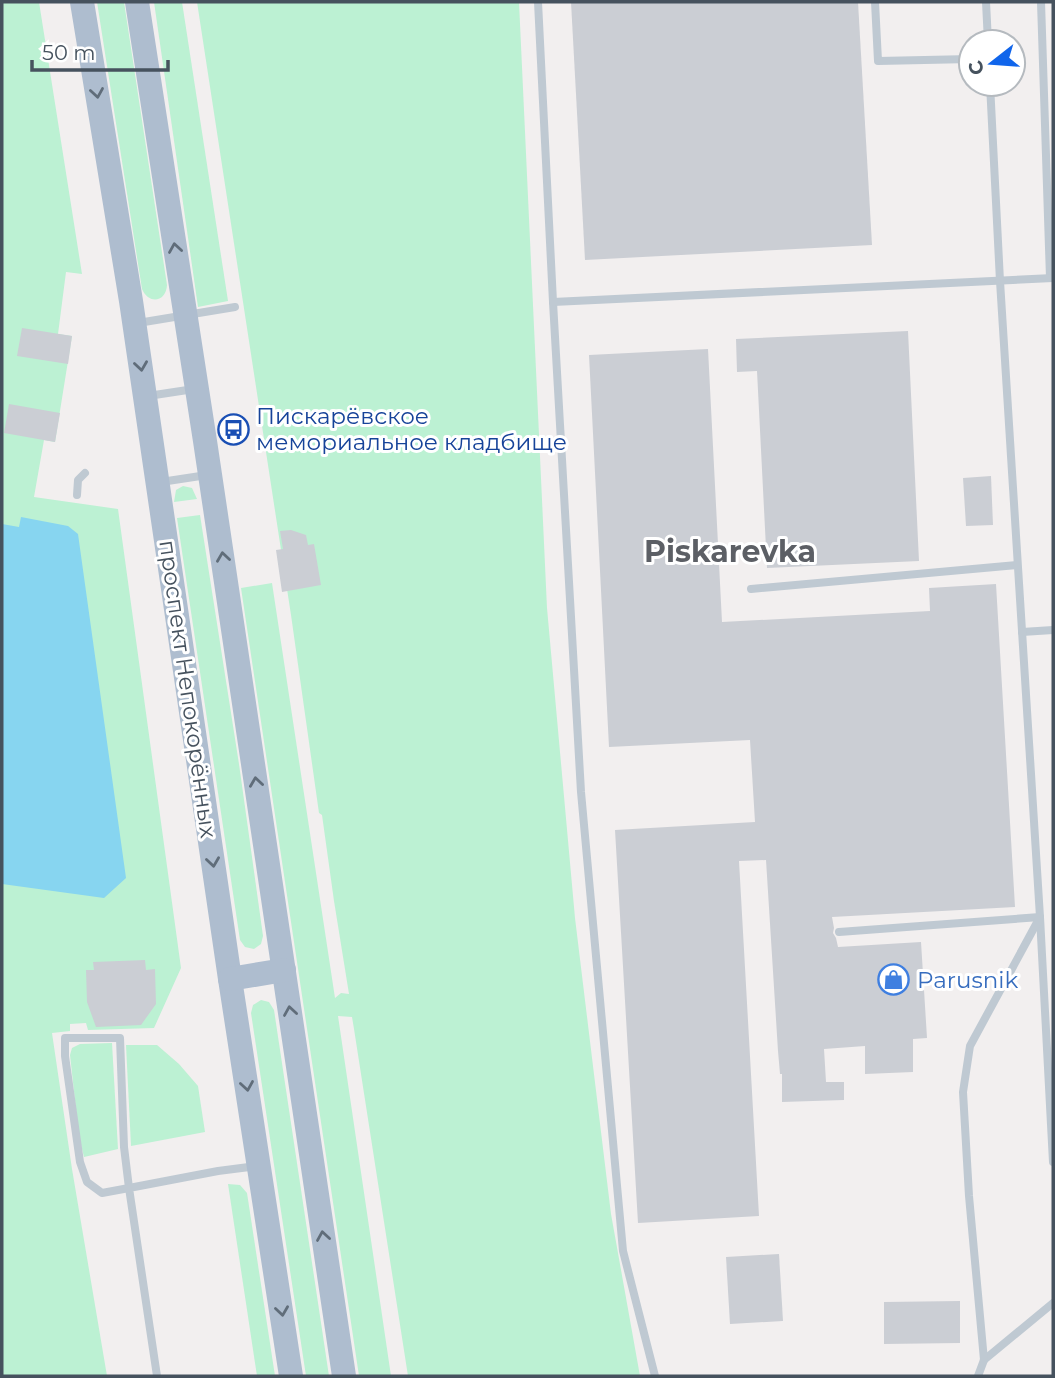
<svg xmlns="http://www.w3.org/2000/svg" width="1055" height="1378" viewBox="0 0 1055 1378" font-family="Montserrat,sans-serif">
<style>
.green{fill:#bcf1d3}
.water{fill:#87d5f0}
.building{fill:#cbced4}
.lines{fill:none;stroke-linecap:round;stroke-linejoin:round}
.lane{stroke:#bfc9d2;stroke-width:8}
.primary{stroke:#aebdcf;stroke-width:24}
.oneway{stroke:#606d7a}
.labels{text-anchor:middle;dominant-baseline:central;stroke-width:6;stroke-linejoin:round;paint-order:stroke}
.transit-label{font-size:23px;fill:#164399;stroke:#fff;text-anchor:start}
.street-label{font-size:23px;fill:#46525e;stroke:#fff}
.shop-label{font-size:23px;fill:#366cbe;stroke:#fff;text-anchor:start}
.district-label{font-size:30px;font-weight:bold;fill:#5c5f65;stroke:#fff}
</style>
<rect width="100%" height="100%" fill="#f2efef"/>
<g class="green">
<polygon points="2,2 39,2 82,274 66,272 58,334 72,336 55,442 44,440 34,497 118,509 181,968 154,1028 88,1030 86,1023 70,1024 70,1031 52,1033 72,1169 107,1376 2,1376"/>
<path d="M 97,2 L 124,2 L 167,285 C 166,302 149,305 142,289 Z"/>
<polygon points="154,2 182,2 228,301 198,307"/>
<polygon points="197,2 519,2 547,608 575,918 611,1214 640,1376 408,1376 354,1029 352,1017 338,1016 391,1376 359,1376 241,588 272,583 335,998 341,993 349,994 334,901 322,815 319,813 291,615"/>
<polygon points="183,486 192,488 197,499 174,502 176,490"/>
<polygon points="200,515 239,764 263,936 261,944 254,949 245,947 240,940 177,518"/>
<polygon points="261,1000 269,1002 274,1010 329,1376 306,1376 251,1013 253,1005"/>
<polygon points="112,1043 118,1149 84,1157 79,1137 70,1055 72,1048 80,1044"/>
<polygon points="126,1045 157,1045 179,1064 198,1086 205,1132 131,1146"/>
<polygon points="228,1184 240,1185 247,1193 275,1376 257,1376"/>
</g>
<polygon class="water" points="21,517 68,526 78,534 126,878 104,898 2,884 2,524 19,527"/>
<g class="building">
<polygon points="571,2 858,2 872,245 585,260"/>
<polygon points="22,328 72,336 68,364 17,356"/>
<polygon points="908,331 919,561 767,568 757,371 737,372 736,339"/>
<polygon points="708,349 722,622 930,611 929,588 996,584 1015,907 832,917 834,928 833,933 836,938 838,947 921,942 927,1038 913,1039 913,1072 865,1074 865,1046 824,1049 826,1082 844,1082 844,1100 782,1102 782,1074 780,1074 778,1051 766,860 739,861 759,1216 638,1223 615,830 755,822 750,740 609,747 589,355"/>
<polygon points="9,404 60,413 55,442 4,433"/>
<polygon points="991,476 993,525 966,526 963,478"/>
<polygon points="291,530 306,535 308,545 314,544 321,585 282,592 276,550 283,549 280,531"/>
<polygon points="145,960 146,970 155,969 156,1004 141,1025 96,1027 87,1002 86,970 94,970 93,962"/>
<polygon points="779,1254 783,1321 730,1324 726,1257"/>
<polygon points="960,1301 960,1343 884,1344 884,1302"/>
</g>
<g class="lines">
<g class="lane">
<polyline points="538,2 553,302 581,792 623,1251 655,1376"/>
<polyline points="875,2 878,61 971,59"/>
<polyline points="986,2 988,42"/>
<polyline points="1041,2 1050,278"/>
<polyline points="553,302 1053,278"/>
<polyline points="138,323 235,307"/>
<polyline points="148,396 194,389"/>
<polyline points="161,482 207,475"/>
<polyline points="77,495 78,480 85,473"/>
<polyline points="751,589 1017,565"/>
<polyline points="1022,632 1053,630"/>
<polyline points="839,932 1040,917 1053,1162"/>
<polygon points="65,1038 120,1038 124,1147 129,1188 102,1193 87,1182 80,1162 65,1056"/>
<polyline points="984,1360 1053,1303"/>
<polyline points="157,1376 129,1188 218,1171 257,1166"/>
<polyline points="978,1376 984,1360 969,1196 963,1092 970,1046 1040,917 1000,281 990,84"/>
</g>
<g class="primary">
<polyline points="82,2 131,301 230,979 291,1376"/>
<polyline points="137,2 205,441 344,1376"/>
<polyline points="230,979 284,970"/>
</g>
</g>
<defs><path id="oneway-chevron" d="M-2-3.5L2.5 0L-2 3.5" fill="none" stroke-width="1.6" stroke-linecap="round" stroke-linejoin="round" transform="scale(1.75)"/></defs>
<g class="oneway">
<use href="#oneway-chevron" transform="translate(97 93) rotate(81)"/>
<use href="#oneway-chevron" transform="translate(175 248) rotate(-99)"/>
<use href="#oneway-chevron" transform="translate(141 366) rotate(82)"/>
<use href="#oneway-chevron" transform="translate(223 557) rotate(-98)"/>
<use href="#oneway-chevron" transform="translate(256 782) rotate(-98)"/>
<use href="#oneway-chevron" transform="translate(213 862) rotate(82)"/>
<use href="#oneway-chevron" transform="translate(290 1011) rotate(-99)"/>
<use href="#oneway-chevron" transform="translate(247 1086) rotate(81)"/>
<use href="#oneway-chevron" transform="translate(323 1236) rotate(-99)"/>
<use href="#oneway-chevron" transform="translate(282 1311) rotate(82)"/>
</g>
<defs>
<symbol id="bus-ring" viewBox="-11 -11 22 22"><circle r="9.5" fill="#fff" stroke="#1a4fb4" stroke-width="1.5"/><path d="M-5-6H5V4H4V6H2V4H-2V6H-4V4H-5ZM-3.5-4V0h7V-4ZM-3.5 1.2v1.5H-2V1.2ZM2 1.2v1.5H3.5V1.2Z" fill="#1a4fb4"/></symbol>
<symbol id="shop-ring" viewBox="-11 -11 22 22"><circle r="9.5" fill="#fff" stroke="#3f7fe0" stroke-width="1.5"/><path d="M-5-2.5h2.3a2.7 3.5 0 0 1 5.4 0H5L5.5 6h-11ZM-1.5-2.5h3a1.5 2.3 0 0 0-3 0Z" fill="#3f7fe0"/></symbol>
</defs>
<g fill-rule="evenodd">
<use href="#bus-ring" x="216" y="412" width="35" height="35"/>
<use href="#shop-ring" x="876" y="962" width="35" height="35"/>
</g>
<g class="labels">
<g class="transit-label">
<text x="256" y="416">Пискарёвское<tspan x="256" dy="26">мемориальное кладбище</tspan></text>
</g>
<g class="street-label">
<text transform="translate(188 689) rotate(82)">проспект Непокорённых</text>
</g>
<g class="shop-label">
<text x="917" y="980">Parusnik</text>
</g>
<g class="district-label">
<text x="730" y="551">Piskarevka</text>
</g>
</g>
<rect width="1055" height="1378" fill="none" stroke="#46525e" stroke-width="7"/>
<g transform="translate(992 63) rotate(253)"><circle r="33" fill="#ffffff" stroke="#b5babf" stroke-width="2"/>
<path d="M0-5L12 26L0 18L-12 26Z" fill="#1065eb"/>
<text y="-10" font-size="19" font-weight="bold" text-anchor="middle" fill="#46525e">С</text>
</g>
<path d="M32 60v10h136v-10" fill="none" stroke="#46525e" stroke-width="3.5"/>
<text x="42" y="60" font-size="21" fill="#46525e" stroke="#ffffff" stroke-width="5" paint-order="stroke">50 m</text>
</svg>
